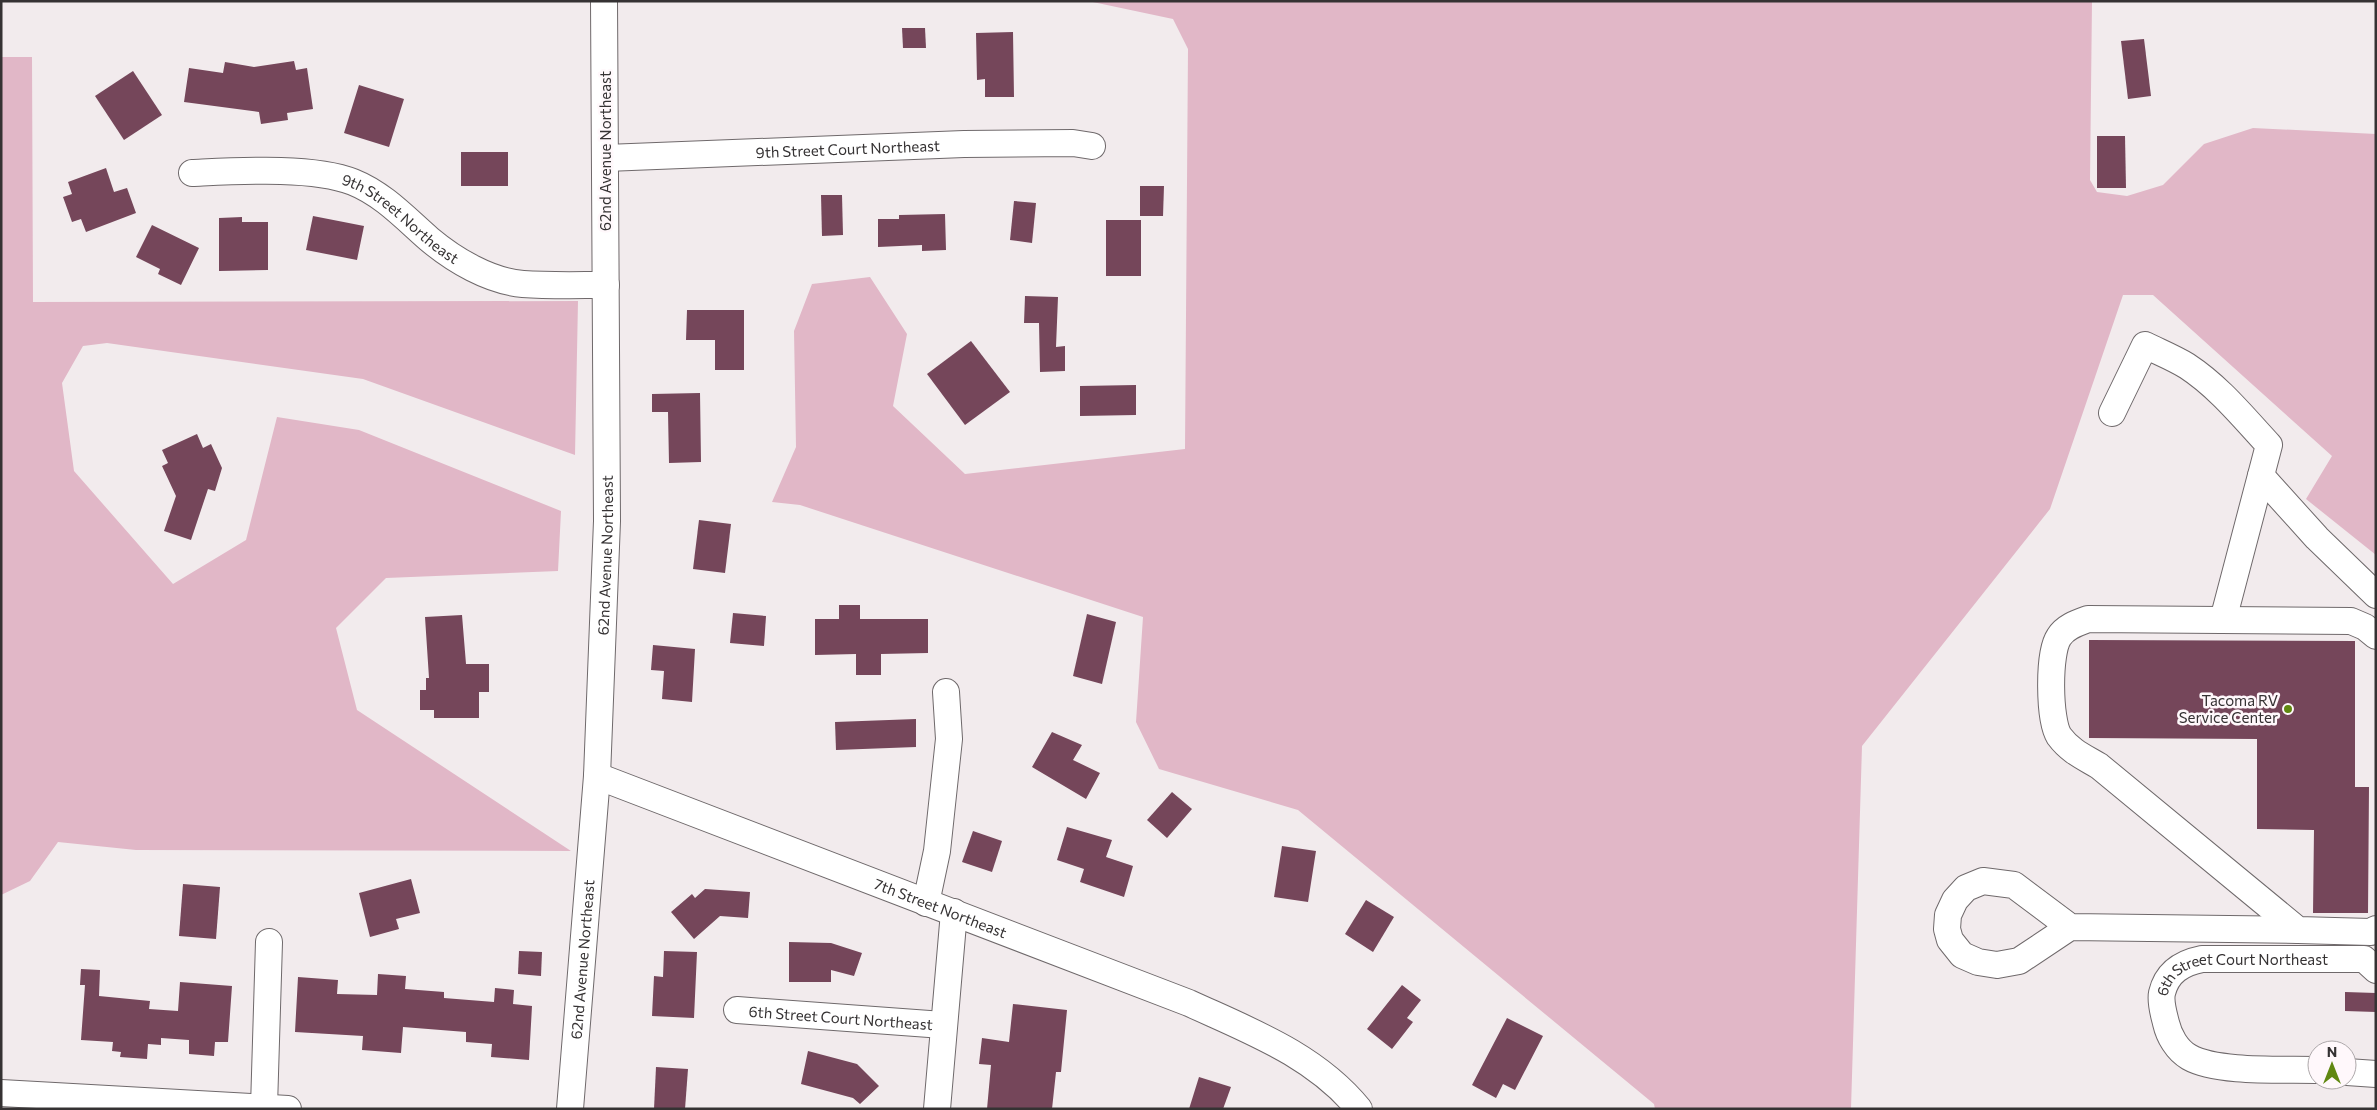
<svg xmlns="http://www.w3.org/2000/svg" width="2377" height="1110" viewBox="0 0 2377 1110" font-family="Commissioner,sans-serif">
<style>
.green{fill:#e1b7c7}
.building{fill:#75465a}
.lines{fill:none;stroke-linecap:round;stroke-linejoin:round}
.minor-casing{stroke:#6f696b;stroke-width:28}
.minor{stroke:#fff;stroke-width:26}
.poi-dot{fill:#608811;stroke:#fff8fb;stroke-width:2}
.labels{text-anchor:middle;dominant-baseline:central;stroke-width:5;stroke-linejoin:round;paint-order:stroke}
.street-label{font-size:15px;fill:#353233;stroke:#fff8fb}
.poi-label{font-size:15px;fill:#353233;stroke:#fff8fb;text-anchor:end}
</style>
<rect width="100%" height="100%" fill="#f2ebed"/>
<g class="green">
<polygon points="1088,1 2092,1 2090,180 2097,192 2127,196 2163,185 2204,144 2253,128 2376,134 2376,555 2306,499 2332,456 2153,295 2123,295 2050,509 1862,746 1851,1109 1655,1109 1654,1104 1298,810 1159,769 1136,722 1143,617 800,505 772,502 796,447 794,331 812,284 870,277 907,334 893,406 965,474 1185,449 1188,49 1173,19"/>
<polygon points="1,57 32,57 33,302 578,301 575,455 363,379 107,343 83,346 62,383 74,471 173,584 246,540 277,417 359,430 561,511 558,571 386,578 336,628 357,710 571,851 136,850 58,842 30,881 1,895"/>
</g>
<g class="building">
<polygon points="902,28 925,28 926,48 903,48"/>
<polygon points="1013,32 1014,97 985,97 985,79 977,80 976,33"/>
<polygon points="2144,39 2151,96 2128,99 2121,41"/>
<polygon points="294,61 296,70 307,68 313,109 287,113 288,120 261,124 259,112 184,102 189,68 223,73 225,62 254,67"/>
<polygon points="133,71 162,115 124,140 95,96"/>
<polygon points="359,85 404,99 389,147 344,133"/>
<polygon points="2097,136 2125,136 2126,188 2097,188"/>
<rect x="461" y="152" width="47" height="34"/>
<polygon points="106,168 114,192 127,188 136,213 86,232 81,219 72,222 63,197 72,194 68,182"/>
<polygon points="1140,186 1164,186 1163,216 1140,216"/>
<polygon points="821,195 842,195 843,235 822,236"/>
<polygon points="1014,201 1036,203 1032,243 1010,240"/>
<polygon points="945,214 946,250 922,251 922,245 878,247 878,219 899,219 899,215"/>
<polygon points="313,216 364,226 357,260 306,250"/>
<polygon points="242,217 242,222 268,222 268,270 219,271 219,218"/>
<rect x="1106" y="220" width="35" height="56"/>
<polygon points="152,225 199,248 181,285 158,274 160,269 136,257"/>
<polygon points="1025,296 1058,297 1056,347 1065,346 1065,371 1040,372 1039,323 1024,323"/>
<polygon points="687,310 744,310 744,370 715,370 715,340 686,340"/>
<polygon points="971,341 1010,392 965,425 927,374"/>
<polygon points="1136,385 1136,415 1080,416 1080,386"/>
<polygon points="700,393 701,462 669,463 668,412 652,412 652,394"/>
<polygon points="197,434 203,448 211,444 222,468 215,491 208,489 191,540 164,531 176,496 162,466 168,463 162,450"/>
<polygon points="699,520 731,524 725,573 693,569"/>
<polygon points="839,605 860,605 860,619 928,619 928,653 881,654 881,675 856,675 856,654 815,655 815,619 839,619"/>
<polygon points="733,613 766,616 764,646 730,643"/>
<polygon points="1087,614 1116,622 1102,684 1073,676"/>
<polygon points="462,615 466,664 489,664 489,692 479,692 479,718 434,718 434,710 420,710 420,690 426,690 426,678 429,678 425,617"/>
<polygon points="2089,640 2355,641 2355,787 2369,787 2368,913 2313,913 2314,830 2257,829 2257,739 2089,738"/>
<polygon points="653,645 695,649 692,702 662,699 664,671 651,670"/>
<polygon points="916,719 916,747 836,750 835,722"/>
<polygon points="1052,732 1082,745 1073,760 1100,773 1086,799 1032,767"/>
<polygon points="1172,792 1192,809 1167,838 1147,820"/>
<polygon points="1067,827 1112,840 1106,857 1133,866 1124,897 1080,882 1084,869 1057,860"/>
<polygon points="973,831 1002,841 992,872 962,862"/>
<polygon points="1282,846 1316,851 1308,902 1274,897"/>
<polygon points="411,879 420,913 396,919 399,929 370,937 359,893"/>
<polygon points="183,884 220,887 216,939 179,936"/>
<polygon points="705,889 750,892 748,918 720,916 694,939 671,912 692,894 695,898"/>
<polygon points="1366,900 1394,917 1373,952 1345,934"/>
<polygon points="789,942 831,943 862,953 854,976 831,970 831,982 789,982"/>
<polygon points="519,951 542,952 541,976 518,974"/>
<polygon points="664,951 697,952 694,1018 652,1016 654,976 663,977"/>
<polygon points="81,969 100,970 99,996 150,1001 149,1009 178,1011 180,982 232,986 228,1042 215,1042 214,1056 189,1054 189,1040 161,1038 161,1045 148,1044 147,1059 120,1057 121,1052 112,1051 113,1042 81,1040 85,985 80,985"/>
<polygon points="378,974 406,976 405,989 444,992 444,998 494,1002 495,988 514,990 513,1004 532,1006 529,1060 491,1057 492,1044 466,1042 466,1032 403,1027 401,1053 362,1050 363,1036 295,1032 298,977 338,980 337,994 377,995"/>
<polygon points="1402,985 1421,1000 1407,1018 1413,1022 1392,1049 1367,1029"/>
<polygon points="2345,992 2376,993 2376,1012 2345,1011"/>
<polygon points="1013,1004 1067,1010 1061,1072 1056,1072 1052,1109 987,1109 991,1065 979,1064 982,1038 1009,1042"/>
<polygon points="1507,1018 1543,1036 1515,1090 1503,1084 1496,1098 1472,1085"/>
<polygon points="808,1051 857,1064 879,1086 860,1104 853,1098 801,1084"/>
<polygon points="656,1067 688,1069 685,1109 654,1109"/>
<polygon points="1199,1077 1231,1087 1223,1109 1189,1109"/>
</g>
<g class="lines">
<defs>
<g id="minor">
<path id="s1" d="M 606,158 L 964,144 L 1073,143 L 1092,146"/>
<path id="s2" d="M 192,173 C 237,171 313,166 353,182 C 383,194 405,218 429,239 C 454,260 489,281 523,284 C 550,286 579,285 606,285"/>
<path d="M 2112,413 L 2145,345 C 2159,352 2174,358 2187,366 C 2219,387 2243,417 2269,445 L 2223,620"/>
<polyline points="2261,476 2317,538 2376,595"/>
<path d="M 2376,636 L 2365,627 L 2351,621 L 2088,619 C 2077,623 2065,627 2059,637 C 2048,653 2049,720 2059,736 C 2070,751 2084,757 2099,766 L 2298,930 L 2371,932 L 2376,929"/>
<path id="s3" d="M 597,776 L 1189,1003 C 1250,1031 1315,1055 1359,1109"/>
<polyline points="926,903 937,851 949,739 946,692"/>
<polyline points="2070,927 2019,961 1997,965 1978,962 1962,955 1950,940 1947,929 1948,915 1955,900 1966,888 1983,881 2014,885 2070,927 2298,930"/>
<path id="s4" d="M 737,1010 L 943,1025"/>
<path id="s5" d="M 2317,1070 C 2284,1069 2217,1073 2189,1057 C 2177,1050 2169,1036 2166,1023 C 2164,1015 2160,1002 2162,993 C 2167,972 2182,963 2202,959 L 2364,959 L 2376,970"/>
<polyline points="2347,1072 2376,1074"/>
<polyline points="1,1093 288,1109"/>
<polyline points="264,1107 269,942"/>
<path id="s6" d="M 570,1109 L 597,776 L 607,521 L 604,1"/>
<polyline points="937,1109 954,912"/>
</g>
</defs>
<use href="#minor" class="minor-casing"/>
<use href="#minor" class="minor"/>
</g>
<circle class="poi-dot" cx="2288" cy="709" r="5"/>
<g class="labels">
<g class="street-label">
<text stroke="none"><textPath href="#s1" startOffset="242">9th Street Court Northeast</textPath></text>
<text transform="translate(605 151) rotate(-90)">62nd Avenue Northeast</text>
<text stroke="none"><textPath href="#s2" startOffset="222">9th Street Northeast</textPath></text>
<text stroke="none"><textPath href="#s6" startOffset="555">62nd Avenue Northeast</textPath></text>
<text stroke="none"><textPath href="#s3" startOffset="368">7th Street Northeast</textPath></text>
<text stroke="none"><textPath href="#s6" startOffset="150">62nd Avenue Northeast</textPath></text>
<text stroke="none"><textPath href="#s5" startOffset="292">6th Street Court Northeast</textPath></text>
<text stroke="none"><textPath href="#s4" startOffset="104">6th Street Court Northeast</textPath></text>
</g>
<g class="poi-label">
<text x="2278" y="700">Tacoma RV<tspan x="2278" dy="17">Service Center</tspan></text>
</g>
</g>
<rect width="2377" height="1110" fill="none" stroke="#353233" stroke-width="5"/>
<g transform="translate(2332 1065)"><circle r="24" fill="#fff8fb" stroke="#aea9ab"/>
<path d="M0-4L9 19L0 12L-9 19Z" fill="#608811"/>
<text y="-8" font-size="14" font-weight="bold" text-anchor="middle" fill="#353233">N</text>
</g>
</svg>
